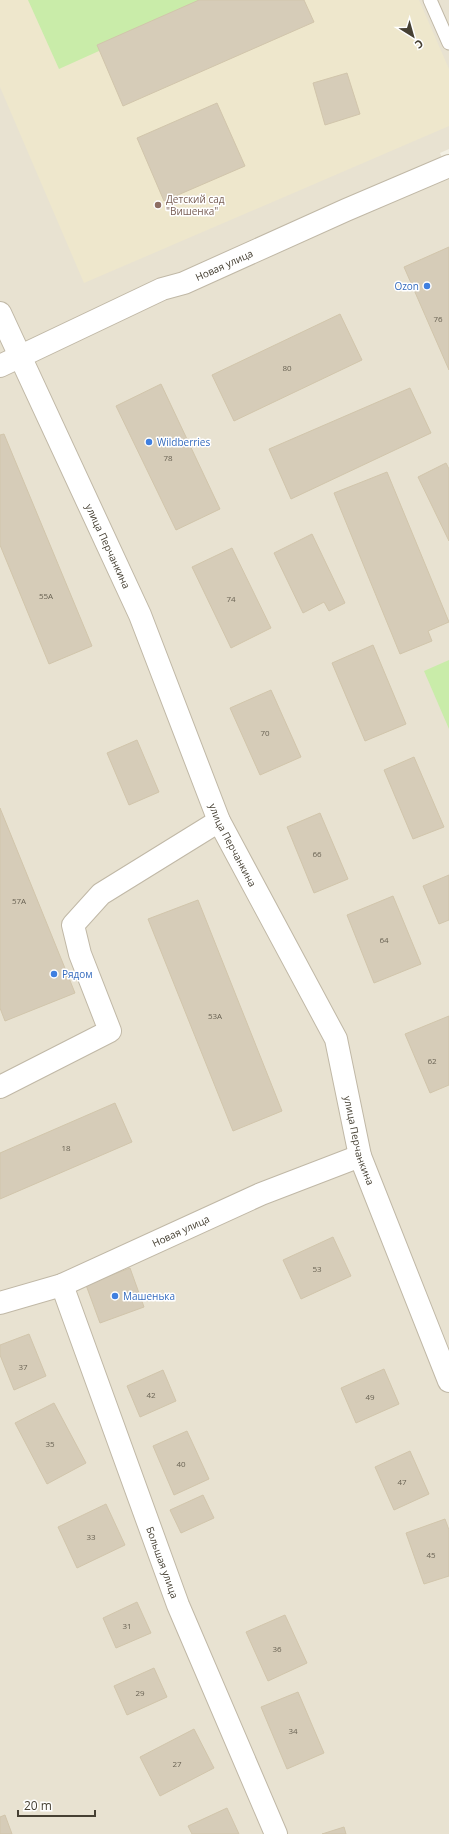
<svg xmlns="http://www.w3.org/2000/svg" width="449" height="1834" viewBox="0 0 449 1834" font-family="'Open Sans',sans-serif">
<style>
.residential{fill:#e8e2d1}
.education{fill:#eee7cc}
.green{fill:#c9eca9}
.building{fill:#d6ccb8;stroke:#d1c5ab}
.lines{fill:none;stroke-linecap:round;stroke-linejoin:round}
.service-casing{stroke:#c0b8a6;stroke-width:15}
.minor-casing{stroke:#c0b8a6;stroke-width:24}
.tertiary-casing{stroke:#c0b8a6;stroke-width:24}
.service{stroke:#fff;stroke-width:13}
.minor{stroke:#fff;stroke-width:22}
.tertiary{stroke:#fff;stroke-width:22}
.education-dot{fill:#8d6e63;stroke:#fff;stroke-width:1.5}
.shop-dot{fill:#3f7fe0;stroke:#fff;stroke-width:1.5}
.labels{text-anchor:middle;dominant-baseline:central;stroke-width:3;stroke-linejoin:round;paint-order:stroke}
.number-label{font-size:8px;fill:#6a6354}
.education-label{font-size:10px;fill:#785e54;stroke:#fff;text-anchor:start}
.street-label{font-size:10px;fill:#464033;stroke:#fff}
.shop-label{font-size:10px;fill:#366cbe;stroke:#fff;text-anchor:start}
</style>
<rect width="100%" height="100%" fill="#f3f0e4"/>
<polygon class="residential" points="0,0 449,0 449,149 440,153 449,175 449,1834 0,1834"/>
<polygon class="education" points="0,0 419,0 449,69 449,126 84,283 0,87"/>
<g class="green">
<polygon points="28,0 212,0 59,69"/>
<polygon points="449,660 449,729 424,671"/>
</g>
<g class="building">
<polygon points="199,0 304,0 314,22 123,106 97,45"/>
<polygon points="347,73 360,114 325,125 313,83"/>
<polygon points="217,103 245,166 164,201 137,138"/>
<polygon points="449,247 449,370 404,267"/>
<polygon points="340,314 362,360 234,421 212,375"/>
<polygon points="161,384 220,509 176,530 116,406"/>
<polygon points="410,388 431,433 291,499 269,449"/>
<polygon points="4,434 92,646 49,664 0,545 0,435"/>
<polygon points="446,463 449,469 449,541 418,477"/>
<polygon points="387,472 449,622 428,631 432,641 400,654 334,493"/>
<polygon points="312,534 345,603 329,611 324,602 303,613 274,553"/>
<polygon points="232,548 271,628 231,648 192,567"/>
<polygon points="373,645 406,724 365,741 332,663"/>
<polygon points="271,690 301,757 260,775 230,708"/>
<polygon points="137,740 159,792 129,805 107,753"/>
<polygon points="414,757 444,827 413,839 384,770"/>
<polygon points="0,808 75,993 5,1021 0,1008"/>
<polygon points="320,813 348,879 314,893 287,827"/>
<polygon points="449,875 449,920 439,924 423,886"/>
<polygon points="393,896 421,964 374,983 347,915"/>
<polygon points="198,900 282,1111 233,1131 148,919"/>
<polygon points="449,1016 449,1085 430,1093 405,1034"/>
<polygon points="115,1103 132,1142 0,1199 0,1153"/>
<polygon points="333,1237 351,1276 301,1299 283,1260"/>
<polygon points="130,1268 144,1307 100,1323 86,1285"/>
<polygon points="29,1334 46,1376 14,1390 0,1355 0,1345"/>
<polygon points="384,1369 399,1404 356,1423 341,1388"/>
<polygon points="163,1370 176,1401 140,1417 127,1386"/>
<polygon points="54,1403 86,1463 47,1484 15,1423"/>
<polygon points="187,1431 209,1479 174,1495 153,1446"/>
<polygon points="410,1451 429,1494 394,1510 375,1467"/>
<polygon points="203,1495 214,1518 181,1533 170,1510"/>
<polygon points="106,1504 125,1545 77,1568 58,1527"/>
<polygon points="445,1519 449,1530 449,1576 424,1584 406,1533"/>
<polygon points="137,1602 151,1633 116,1648 103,1618"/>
<polygon points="285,1615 307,1663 268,1681 246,1632"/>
<polygon points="154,1668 167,1697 127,1715 114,1686"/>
<polygon points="298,1692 324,1753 287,1769 261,1707"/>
<polygon points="194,1729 214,1768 160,1796 140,1757"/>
<polygon points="227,1808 239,1834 192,1834 188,1826"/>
<polygon points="5,1815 12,1834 0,1834 0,1817"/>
<polygon points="344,1827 346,1834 322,1834"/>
</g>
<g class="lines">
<defs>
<polyline id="service" points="430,0 449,43"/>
<g id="minor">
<path id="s1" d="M 0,313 L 140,615 L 219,821 L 336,1039 L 360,1156 L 449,1381"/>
<polyline points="0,1087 110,1031 80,954 73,925 101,894 219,821"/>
<path id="s2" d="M 62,1285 L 178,1605 L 276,1834"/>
<path id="s3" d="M 0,1303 L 62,1285 L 261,1194 L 360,1156"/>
</g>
<g id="tertiary">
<path id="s4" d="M 0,366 L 162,289 L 184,283 L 346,210 L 449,166"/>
</g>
</defs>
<use href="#service" class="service-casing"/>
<use href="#minor" class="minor-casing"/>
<use href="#tertiary" class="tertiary-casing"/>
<use href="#service" class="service"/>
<use href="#minor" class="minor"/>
<use href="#tertiary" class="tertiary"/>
</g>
<circle class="education-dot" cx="158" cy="205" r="4"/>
<g class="shop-dot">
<circle cx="427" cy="286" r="4"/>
<circle cx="149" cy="442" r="4"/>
<circle cx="54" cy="974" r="4"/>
<circle cx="115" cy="1296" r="4"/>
</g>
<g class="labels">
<g class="number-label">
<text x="438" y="318">76</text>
<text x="287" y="367">80</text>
<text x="168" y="457">78</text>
<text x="46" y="595">55А</text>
<text x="231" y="598">74</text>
<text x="265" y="732">70</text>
<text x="317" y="853">66</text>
<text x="19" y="900">57А</text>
<text x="384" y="939">64</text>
<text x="215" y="1015">53А</text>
<text x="432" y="1060">62</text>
<text x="66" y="1147">18</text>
<text x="317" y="1268">53</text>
<text x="23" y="1366">37</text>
<text x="151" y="1394">42</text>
<text x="370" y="1396">49</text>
<text x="50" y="1443">35</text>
<text x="181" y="1463">40</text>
<text x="402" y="1481">47</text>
<text x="91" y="1536">33</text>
<text x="431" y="1554">45</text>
<text x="127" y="1625">31</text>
<text x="277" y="1648">36</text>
<text x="140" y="1692">29</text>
<text x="293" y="1730">34</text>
<text x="177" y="1763">27</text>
</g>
<g class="education-label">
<text x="166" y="199">Детский сад<tspan x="166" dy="12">"Вишенка"</tspan></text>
</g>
<g class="street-label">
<text stroke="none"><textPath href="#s4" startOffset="246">Новая улица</textPath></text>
<text stroke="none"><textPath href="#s1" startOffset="257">улица Перчанкина</textPath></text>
<text stroke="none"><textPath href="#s1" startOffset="581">улица Перчанкина</textPath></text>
<text stroke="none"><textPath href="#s1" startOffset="905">улица Перчанкина</textPath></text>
<text stroke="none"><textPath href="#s3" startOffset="195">Новая улица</textPath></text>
<text stroke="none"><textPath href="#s2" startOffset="295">Большая улица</textPath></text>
</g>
<g class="shop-label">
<text x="419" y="286" text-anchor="end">Ozon</text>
<text x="157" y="442">Wildberries</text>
<text x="62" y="974">Рядом</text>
<text x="123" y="1296">Машенька</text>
</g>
</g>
<g transform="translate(413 36) rotate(143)" stroke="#ffffff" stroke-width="3" paint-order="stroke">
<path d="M0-3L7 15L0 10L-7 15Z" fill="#464033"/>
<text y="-6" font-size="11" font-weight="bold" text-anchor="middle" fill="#464033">С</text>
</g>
<path d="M18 1810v6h77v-6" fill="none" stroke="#464033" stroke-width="2"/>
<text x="24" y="1810" font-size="12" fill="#464033" stroke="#ffffff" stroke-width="3" paint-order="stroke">20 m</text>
</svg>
